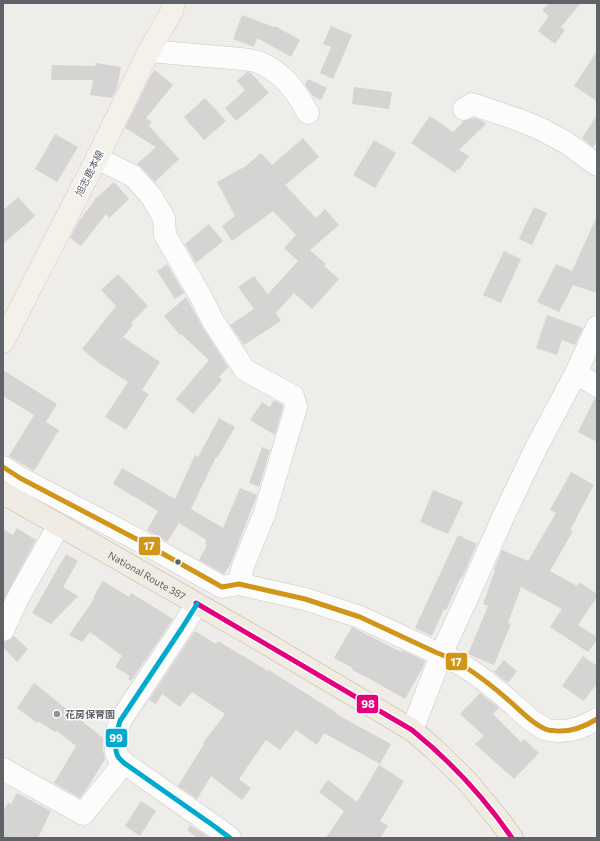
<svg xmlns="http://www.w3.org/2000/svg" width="600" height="841" viewBox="0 0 600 841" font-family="Commissioner,'Noto Sans JP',sans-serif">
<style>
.building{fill:#d5d4d3}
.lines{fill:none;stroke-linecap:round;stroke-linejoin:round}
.minor-casing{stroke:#c9c9c9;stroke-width:23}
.major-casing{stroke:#d5cdba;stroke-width:23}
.highway-casing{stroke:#c5b698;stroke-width:23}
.minor{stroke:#fcfcfc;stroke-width:22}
.major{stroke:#f3f1ea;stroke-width:22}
.highway{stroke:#f0ece3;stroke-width:22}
.bus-1-casing{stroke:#fff;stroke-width:8}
.bus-2-casing{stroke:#fff;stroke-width:8}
.bus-3-casing{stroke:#fff;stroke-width:8}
.bus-1{stroke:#d1951a;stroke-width:5}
.bus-2{stroke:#e5007d;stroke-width:5}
.bus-3{stroke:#00a9ce;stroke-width:5}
.bus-dot{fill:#5f6367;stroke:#fff;stroke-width:1.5}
.poi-dot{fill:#919395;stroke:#fff;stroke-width:1.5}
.labels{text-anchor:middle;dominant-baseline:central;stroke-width:3;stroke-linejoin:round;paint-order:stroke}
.street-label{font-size:10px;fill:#5f6367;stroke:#fff}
.poi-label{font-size:10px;font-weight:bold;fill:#5f6367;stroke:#fff;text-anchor:start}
.line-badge{stroke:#fff;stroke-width:1.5}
.badge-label{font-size:11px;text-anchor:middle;font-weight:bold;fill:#fff}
</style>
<rect width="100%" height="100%" fill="#eeedea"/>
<g class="building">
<polygon points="549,3 581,3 561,27 565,30 555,44 538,31 549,16 542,10"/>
<polygon points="242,15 274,27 275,26 300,40 291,57 257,38 254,47 233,39"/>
<polygon points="331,26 352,35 333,79 320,73 331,47 323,44"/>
<polygon points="597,51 597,101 574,86"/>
<polygon points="96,63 121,67 117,88 112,98 90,95 93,80 51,80 52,65 95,66"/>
<polygon points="155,70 173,85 146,118 152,122 149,126 179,159 155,182 142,168 137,164 156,147 125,128 151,75"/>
<polygon points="247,72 251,73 269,93 236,121 225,108 245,90 237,81"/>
<polygon points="308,79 327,88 321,100 313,96 305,85"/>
<polygon points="354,87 392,92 389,109 352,104"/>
<polygon points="205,98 226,121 204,140 184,117"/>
<polygon points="597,115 597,140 593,147 582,138"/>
<polygon points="430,116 453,132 464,121 474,118 483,121 486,124 459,150 469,156 459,170 457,169 455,173 411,143"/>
<polygon points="55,134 78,147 57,182 35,169"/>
<polygon points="303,138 319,157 285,185 316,218 325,209 339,225 310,250 326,264 324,266 339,279 312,309 294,293 276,313 281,321 244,345 230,325 254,309 238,287 254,276 268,294 298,261 284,248 296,235 273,211 232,241 222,226 235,216 217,182 246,166 261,153 272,165"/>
<polygon points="374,140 396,153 375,188 353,175"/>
<polygon points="114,182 129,199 109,218 106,214 81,246 70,238 79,221 94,201 94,200"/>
<polygon points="18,197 35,216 3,244 3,210"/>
<polygon points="534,207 547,213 532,245 519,239"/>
<polygon points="597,216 597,293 573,285 559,312 537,302 556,264 572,271"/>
<polygon points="209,224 223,241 196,263 185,244"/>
<polygon points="504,251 521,259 501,303 483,295"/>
<polygon points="167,264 184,293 175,299 157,271"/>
<polygon points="118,274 148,306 131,323 133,325 123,337 160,362 142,390 149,394 126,430 105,417 128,382 99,363 82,349 116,306 101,290"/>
<polygon points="186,297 203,328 228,367 219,377 222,380 193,414 176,399 209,360 181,334 180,335 164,316"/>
<polygon points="547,315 583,328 575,345 562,340 557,355 536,348"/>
<polygon points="3,370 57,404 46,422 59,430 34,471 9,456 34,415 3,396"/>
<polygon points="595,398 597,398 597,442 578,432"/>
<polygon points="274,400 282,404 283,407 275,435 250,420 262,402 270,407"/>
<polygon points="219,418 235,427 217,458 216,457 191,509 223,528 240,488 257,495 230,565 224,574 199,560 207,545 205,543 206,540 179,523 167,542 147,530 158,511 113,484 122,468 175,499 195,455 198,457"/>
<polygon points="262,447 270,450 259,487 249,483"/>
<polygon points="571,472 594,485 570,530 573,531 550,571 577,586 579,582 597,594 597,597 578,625 597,637 597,640 588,652 550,627 562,609 521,587 508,623 511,624 494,665 468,654 488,606 483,604 495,570 494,569 502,550 528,561 556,513 550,510"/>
<polygon points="433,490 463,502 448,534 420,522"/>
<polygon points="17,528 36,540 3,601 3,529 13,535"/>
<polygon points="458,535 477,544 462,578 461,577 446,610 444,609 432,636 415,628"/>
<polygon points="66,554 78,561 63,587 78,596 51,624 32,613"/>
<polygon points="103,581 129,597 131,593 173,619 131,681 128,679 130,676 115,667 122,656 90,632 82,642 69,635 94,599 93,598"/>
<polygon points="352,627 401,652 402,650 425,661 422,669 405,699 372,680 352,670 353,668 334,658"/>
<polygon points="195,631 216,644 218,641 268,671 269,670 337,713 336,714 391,744 380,764 324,733 317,745 296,730 280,750 266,740 239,779 251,788 242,800 211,776 197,799 178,786 204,744 203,743 225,714 192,692 180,707 162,694 156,704 149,700"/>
<polygon points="14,636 28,649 17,662 3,647 3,642 10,640"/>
<polygon points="583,656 597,666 597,683 584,701 562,686"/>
<polygon points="504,660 517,671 508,683 494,672"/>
<polygon points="34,683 103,738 103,751 105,759 88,787 80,798 54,783 76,746 57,731 55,732 38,721 37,723 17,708"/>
<polygon points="480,693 499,708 493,714 521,742 524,739 539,753 514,779 475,744 484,736 460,714"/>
<polygon points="379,765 404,781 380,821 388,826 380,838 326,838 344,811 319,792 328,780 357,802"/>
<polygon points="17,793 51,811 38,838 3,838 3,812 8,803 11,804"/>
<polygon points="141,801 156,811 140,836 125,826"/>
<polygon points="190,825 207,836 209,838 198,838 187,830"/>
</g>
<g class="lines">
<defs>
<g id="minor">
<path d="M 149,51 L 242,59 C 247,60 253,60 258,62 C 282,71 296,91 308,113"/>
<polyline points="464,109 472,104 519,120 541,129 567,143 597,165"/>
<polyline points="97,158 133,176 151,196 164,218 165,235 201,297 213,321 245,370 293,396 296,407 264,515 243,566 239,584"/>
<polyline points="576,373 597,386"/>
<path d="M 3,467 L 20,478 L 142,542 L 222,587 L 239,584 L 305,599 L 360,617 L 435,652 C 462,662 485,680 506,698 C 518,708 533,725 548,730 C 550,731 554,730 557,731 C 572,732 584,727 597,719"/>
<path d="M 197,604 L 182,628 L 120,721 C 117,731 112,749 119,758 C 121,760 122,761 124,763 L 214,826 L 230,838"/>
<polyline points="3,630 19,596 59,525"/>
<polyline points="412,730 444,648 468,596 505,513 537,446 576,373 597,327"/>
<polyline points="3,769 83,814 124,763"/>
</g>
<polyline id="major" points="3,342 97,158 149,51 172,11 174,3"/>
<g id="highway">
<path id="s1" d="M 3,493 L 262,641 L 412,730 L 434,749 L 466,780 L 500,821 L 512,838"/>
</g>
</defs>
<use href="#minor" class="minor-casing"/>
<use href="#major" class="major-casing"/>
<use href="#highway" class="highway-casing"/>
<use href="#minor" class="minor"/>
<use href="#major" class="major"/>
<use href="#highway" class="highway"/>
<defs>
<path id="bus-1" d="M 3,467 L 20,478 L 142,542 L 222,587 L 239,584 L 305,599 L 360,617 L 435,652 C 462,662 485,680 506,698 C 518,708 533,725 548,730 C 550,731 554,730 557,731 C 572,732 584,727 597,719"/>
<path id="bus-2" d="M 196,603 L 412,730 C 450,761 484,797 512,838"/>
<path id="bus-3" d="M 197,604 L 182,628 L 120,721 C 117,731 112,749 119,758 C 121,760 122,761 124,763 L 214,826 L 230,838"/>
</defs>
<use href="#bus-1" class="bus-1-casing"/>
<use href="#bus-2" class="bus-2-casing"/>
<use href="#bus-3" class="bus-3-casing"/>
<use href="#bus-1" class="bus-1"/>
<use href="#bus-2" class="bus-2"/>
<use href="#bus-3" class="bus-3"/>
</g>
<circle class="bus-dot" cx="178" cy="562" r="3.5"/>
<circle class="poi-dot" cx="57" cy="714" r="4"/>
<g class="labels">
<g class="street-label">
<text transform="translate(89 173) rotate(-63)">旭志鹿本線</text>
<text stroke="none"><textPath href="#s1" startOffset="166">National Route 387</textPath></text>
</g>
<g class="poi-label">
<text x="65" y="714">花房保育園</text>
</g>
</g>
<g class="line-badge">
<rect x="138" y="536" width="23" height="20" rx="4" fill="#d1951a"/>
<rect x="445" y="652" width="23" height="19" rx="4" fill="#d1951a"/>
<rect x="356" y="694" width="23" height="20" rx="4" fill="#e5007d"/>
<rect x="105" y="728" width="23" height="20" rx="4" fill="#00a9ce"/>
</g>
<g class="badge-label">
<text x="149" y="550">17</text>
<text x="456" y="666">17</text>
<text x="368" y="708">98</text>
<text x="116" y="742">99</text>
</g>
<rect width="600" height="841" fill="none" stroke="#5f6367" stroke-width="8"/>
</svg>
